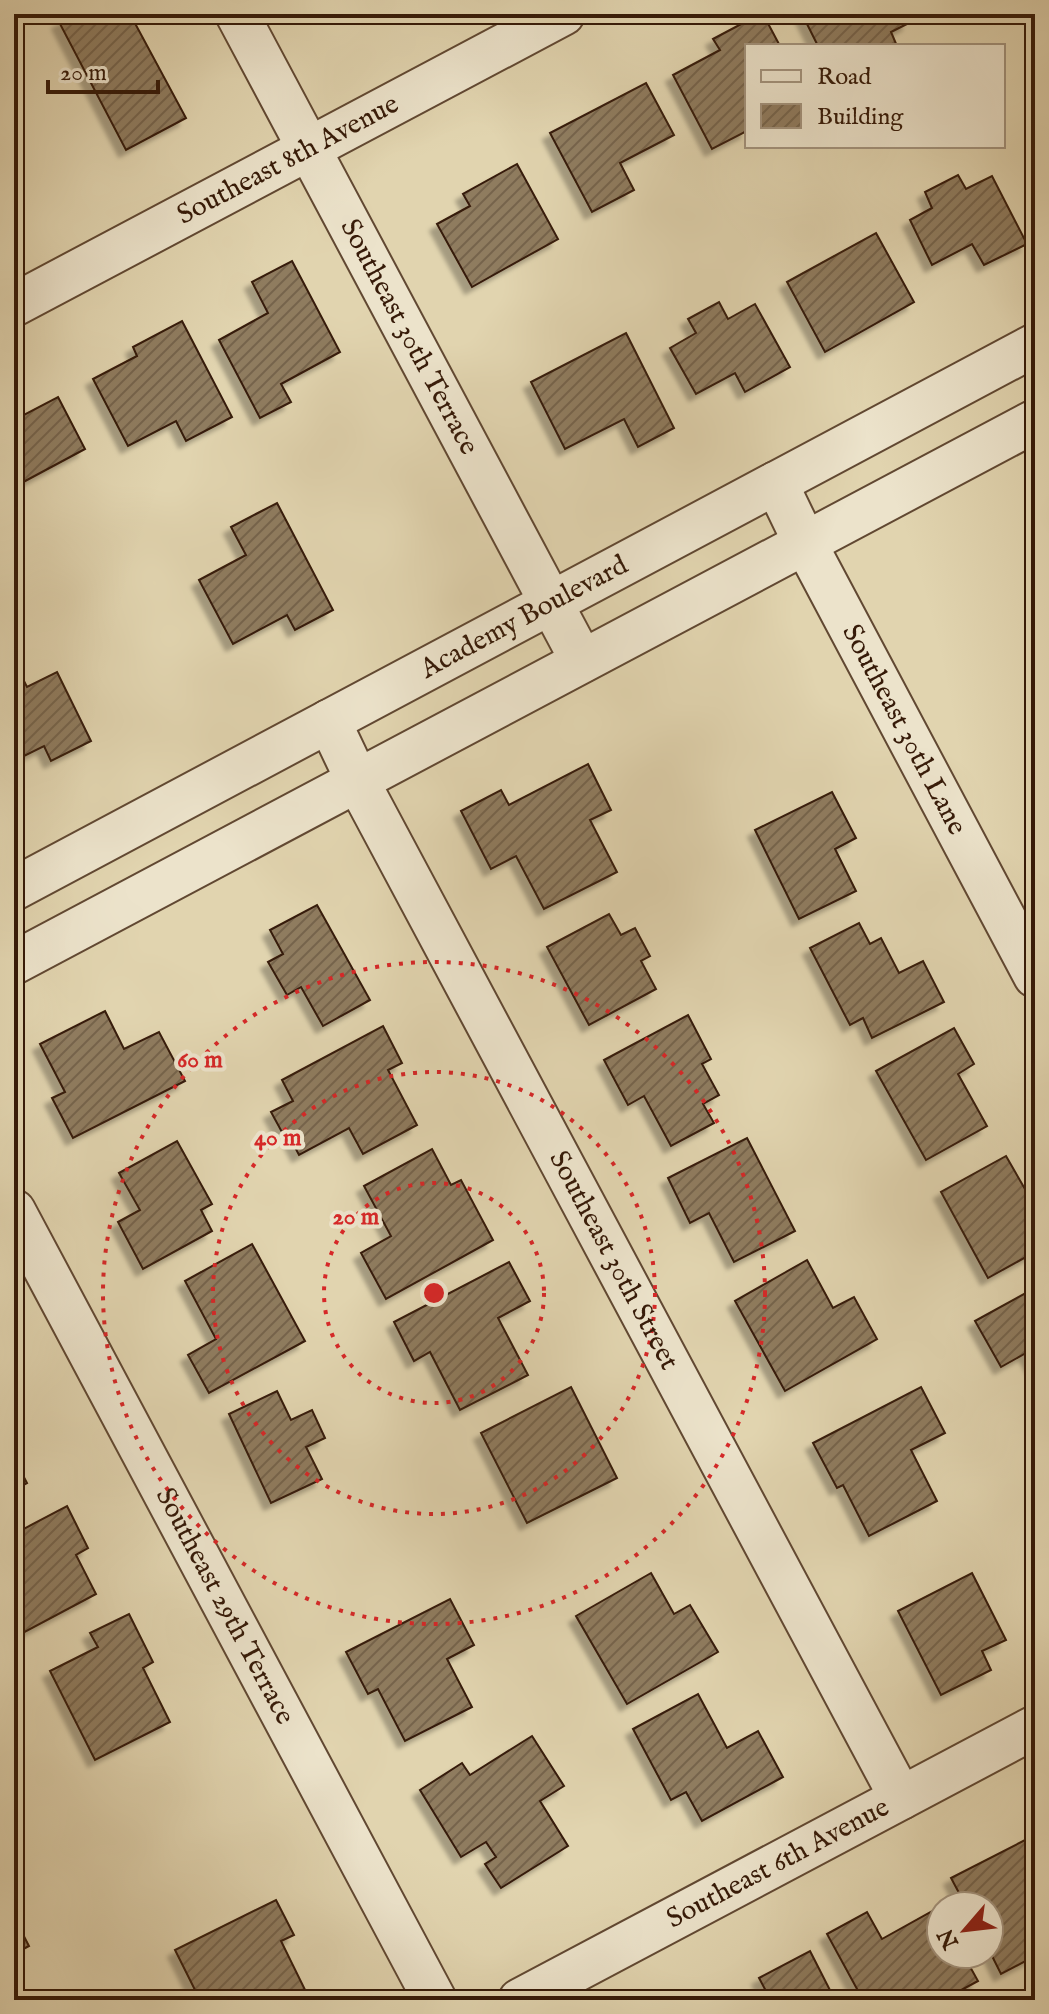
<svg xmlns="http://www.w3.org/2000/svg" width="1049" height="2014" viewBox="0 0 1049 2014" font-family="'IM FELL English',serif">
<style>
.building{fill:url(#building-hatch);stroke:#361a08;stroke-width:2;filter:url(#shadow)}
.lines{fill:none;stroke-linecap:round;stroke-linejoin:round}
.street-casing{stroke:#614832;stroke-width:46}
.street{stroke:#ece3cb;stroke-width:42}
.ring{fill:none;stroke:#d62828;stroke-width:4;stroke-dasharray:4 8}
.labels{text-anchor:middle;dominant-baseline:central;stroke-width:8;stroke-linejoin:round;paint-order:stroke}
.street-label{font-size:28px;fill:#361a08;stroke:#ece3cb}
.centre{fill:#d62828;stroke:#ece3cb;stroke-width:4}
.ring-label{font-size:24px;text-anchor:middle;font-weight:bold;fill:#d62828;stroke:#ece3cb;stroke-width:8;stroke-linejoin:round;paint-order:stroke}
</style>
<defs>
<pattern id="building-hatch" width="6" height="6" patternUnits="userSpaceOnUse" patternTransform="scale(2)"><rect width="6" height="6" fill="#8f7b5f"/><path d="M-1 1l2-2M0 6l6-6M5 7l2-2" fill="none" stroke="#76644c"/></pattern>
<filter id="shadow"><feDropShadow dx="-7" dy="7" stdDeviation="2" flood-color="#0004"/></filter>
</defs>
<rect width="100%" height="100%" fill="#e1d4af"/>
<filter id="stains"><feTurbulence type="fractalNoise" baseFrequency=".0025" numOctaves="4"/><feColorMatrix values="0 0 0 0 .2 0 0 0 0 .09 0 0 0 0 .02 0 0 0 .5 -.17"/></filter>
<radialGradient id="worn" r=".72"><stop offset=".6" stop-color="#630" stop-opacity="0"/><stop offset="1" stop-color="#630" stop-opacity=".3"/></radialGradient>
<g class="building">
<polygon points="74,14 130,14 186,118 126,150 59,22"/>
<polygon points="760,14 763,14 780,46 747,46 747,131 712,149 673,75 720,50 713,39"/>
<polygon points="802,14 905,14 909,23 891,32 897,46 818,46"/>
<polygon points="646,83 674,135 620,163 634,190 592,212 550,133"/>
<polygon points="517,164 558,239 472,287 437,224 470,206 463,194"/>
<polygon points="958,175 966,189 992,176 1027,244 984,265 972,244 932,265 910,220 932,208 925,192"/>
<polygon points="876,233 914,302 825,352 787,282"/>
<polygon points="292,261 340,352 281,384 291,402 260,418 219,340 268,313 252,282"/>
<polygon points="719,302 728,319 755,304 790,367 745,392 735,373 696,394 670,348 696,333 688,319"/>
<polygon points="182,321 232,417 186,441 176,421 128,446 93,379 137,356 133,347"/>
<polygon points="626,333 674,428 638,447 624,419 565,449 531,382"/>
<polygon points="58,397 85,449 14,487 14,420"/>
<polygon points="277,503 333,610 295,630 287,615 233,644 199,580 246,555 231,527"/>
<polygon points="57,672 91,741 51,761 44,746 14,761 14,676 20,673 27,687"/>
<polygon points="588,764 611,810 590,820 617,872 544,909 516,856 491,869 461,811 501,790 509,805"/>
<polygon points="832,792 856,838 835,849 856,891 799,919 755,830"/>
<polygon points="317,905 370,1000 323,1026 301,987 287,995 268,962 283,954 270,930"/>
<polygon points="609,914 621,935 635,928 650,956 641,961 656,989 589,1025 547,947"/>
<polygon points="859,923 870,944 881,938 899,973 923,961 944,1002 872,1038 863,1018 850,1025 810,948"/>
<polygon points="105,1011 124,1049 159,1032 185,1081 73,1138 52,1098 65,1092 40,1044"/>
<polygon points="688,1015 711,1059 702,1064 719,1095 703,1104 714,1123 671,1146 644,1096 628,1105 604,1060"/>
<polygon points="383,1026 402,1063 388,1070 417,1125 363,1154 349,1128 299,1155 287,1132 283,1134 271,1112 293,1101 282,1080"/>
<polygon points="954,1028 974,1064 958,1074 987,1126 926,1160 876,1071"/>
<polygon points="747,1138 795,1231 734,1262 709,1213 690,1223 668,1178"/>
<polygon points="177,1141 212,1204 201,1210 212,1231 143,1269 118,1222 140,1210 119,1173"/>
<polygon points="432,1149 451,1185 461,1180 493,1240 386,1299 361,1253 391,1236 364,1186"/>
<polygon points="1006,1156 1029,1196 1035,1193 1035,1252 988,1278 941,1192"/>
<polygon points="252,1244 305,1341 209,1393 188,1355 216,1339 185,1281"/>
<polygon points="807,1260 833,1308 854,1297 877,1339 785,1391 735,1301"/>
<polygon points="509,1262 530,1301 498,1318 528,1375 460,1410 430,1352 414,1361 394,1322"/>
<polygon points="1035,1288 1035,1369 1026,1353 1001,1367 975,1321"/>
<polygon points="571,1387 617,1478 527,1523 481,1433"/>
<polygon points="921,1387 945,1433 911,1450 937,1501 869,1536 843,1485 837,1488 813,1443"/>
<polygon points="277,1391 291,1420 312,1410 325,1438 306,1447 322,1479 271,1503 229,1414"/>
<polygon points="14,1458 27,1483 14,1490"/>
<polygon points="67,1506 88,1548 76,1555 96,1594 19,1635 14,1626 14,1534"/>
<polygon points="651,1573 674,1614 690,1605 718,1652 627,1704 576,1616"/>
<polygon points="972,1573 1006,1640 982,1651 991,1670 941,1695 898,1611"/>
<polygon points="450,1599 474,1645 447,1659 472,1707 405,1741 378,1689 368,1694 346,1652"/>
<polygon points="129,1614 153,1662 143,1668 170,1722 95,1760 50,1671 98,1647 90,1633"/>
<polygon points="698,1694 727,1748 758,1731 783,1777 702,1821 686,1792 671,1800 633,1729"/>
<polygon points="532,1736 564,1786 540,1801 568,1846 501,1888 485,1864 496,1857 486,1842 461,1857 420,1790 462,1763 470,1775"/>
<polygon points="1035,1835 1035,1956 1001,1974 989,1950 989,1906 966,1906 951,1878"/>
<polygon points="276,1900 294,1935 281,1941 310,2000 200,2000 175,1950"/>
<polygon points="938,1908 941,1914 941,1954 963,1954 978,1981 943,2000 863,2000 827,1934 867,1912 882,1939"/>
<polygon points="14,1917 29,1946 14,1954"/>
<polygon points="810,1951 835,2000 749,2000 766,1991 759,1978"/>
</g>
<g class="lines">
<defs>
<g id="street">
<path id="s1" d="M 237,14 L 582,661"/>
<path id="s2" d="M 14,305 L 563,14"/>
<path id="s3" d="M 776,483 L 805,543 L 1035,976"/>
<path id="s4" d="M 329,721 L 357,780 L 901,1798"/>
<path id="s5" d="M 14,889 L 1035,345"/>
<polyline points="14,963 1035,421"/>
<path id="s6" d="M 14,1211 L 435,2000"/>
<path id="s7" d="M 520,2000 L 1035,1727"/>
</g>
</defs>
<use href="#street" class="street-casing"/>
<use href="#street" class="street"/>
</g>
<g class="ring">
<circle cx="434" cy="1293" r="110"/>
<circle cx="434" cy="1293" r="221"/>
<circle cx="434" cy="1293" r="331"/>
</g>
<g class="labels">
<g class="street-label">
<text stroke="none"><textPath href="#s2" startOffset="310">Southeast 8th Avenue</textPath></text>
<text stroke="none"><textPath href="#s1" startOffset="366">Southeast 30th Terrace</textPath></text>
<text stroke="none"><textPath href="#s5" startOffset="578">Academy Boulevard</textPath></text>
<text stroke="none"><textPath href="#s3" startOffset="278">Southeast 30th Lane</textPath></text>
<text stroke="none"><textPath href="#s4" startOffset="610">Southeast 30th Street</textPath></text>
<text stroke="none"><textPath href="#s6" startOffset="448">Southeast 29th Terrace</textPath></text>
<text stroke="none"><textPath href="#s7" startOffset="292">Southeast 6th Avenue</textPath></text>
</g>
</g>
<circle cx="434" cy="1293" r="12" class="centre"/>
<g class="ring-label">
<text x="200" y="1067">60 m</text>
<text x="278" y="1145">40 m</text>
<text x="356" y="1224">20 m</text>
</g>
<rect width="1049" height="2014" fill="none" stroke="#e1d4af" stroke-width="48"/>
<rect x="16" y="16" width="1017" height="1982" fill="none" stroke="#361a08" stroke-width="4"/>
<rect x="24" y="24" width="1001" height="1966" fill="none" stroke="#361a08" stroke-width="2"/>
<rect x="745" y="44" width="260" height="104" fill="#ece3cb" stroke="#a3937d" stroke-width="2"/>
<rect x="761" y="70" width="40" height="12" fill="#ece3cb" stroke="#a3937d" stroke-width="2"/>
<text x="817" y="84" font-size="24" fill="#361a08">Road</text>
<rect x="761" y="104" width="40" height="24" fill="url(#building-hatch)" stroke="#a3937d" stroke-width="2"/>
<text x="817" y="124" font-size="24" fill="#361a08">Building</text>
<g transform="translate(965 1930) rotate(242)"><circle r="38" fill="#ece3cb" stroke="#a3937d" stroke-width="2"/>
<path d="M0-6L14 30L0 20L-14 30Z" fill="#8f2418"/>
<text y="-12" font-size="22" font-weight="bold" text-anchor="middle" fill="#361a08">N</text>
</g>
<path d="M48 80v12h110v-12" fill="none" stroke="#361a08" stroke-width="4"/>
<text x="60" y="80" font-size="24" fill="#361a08" stroke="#ece3cb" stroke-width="6" paint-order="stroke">20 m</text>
<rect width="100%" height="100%" filter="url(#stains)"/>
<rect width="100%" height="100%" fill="url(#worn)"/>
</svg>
